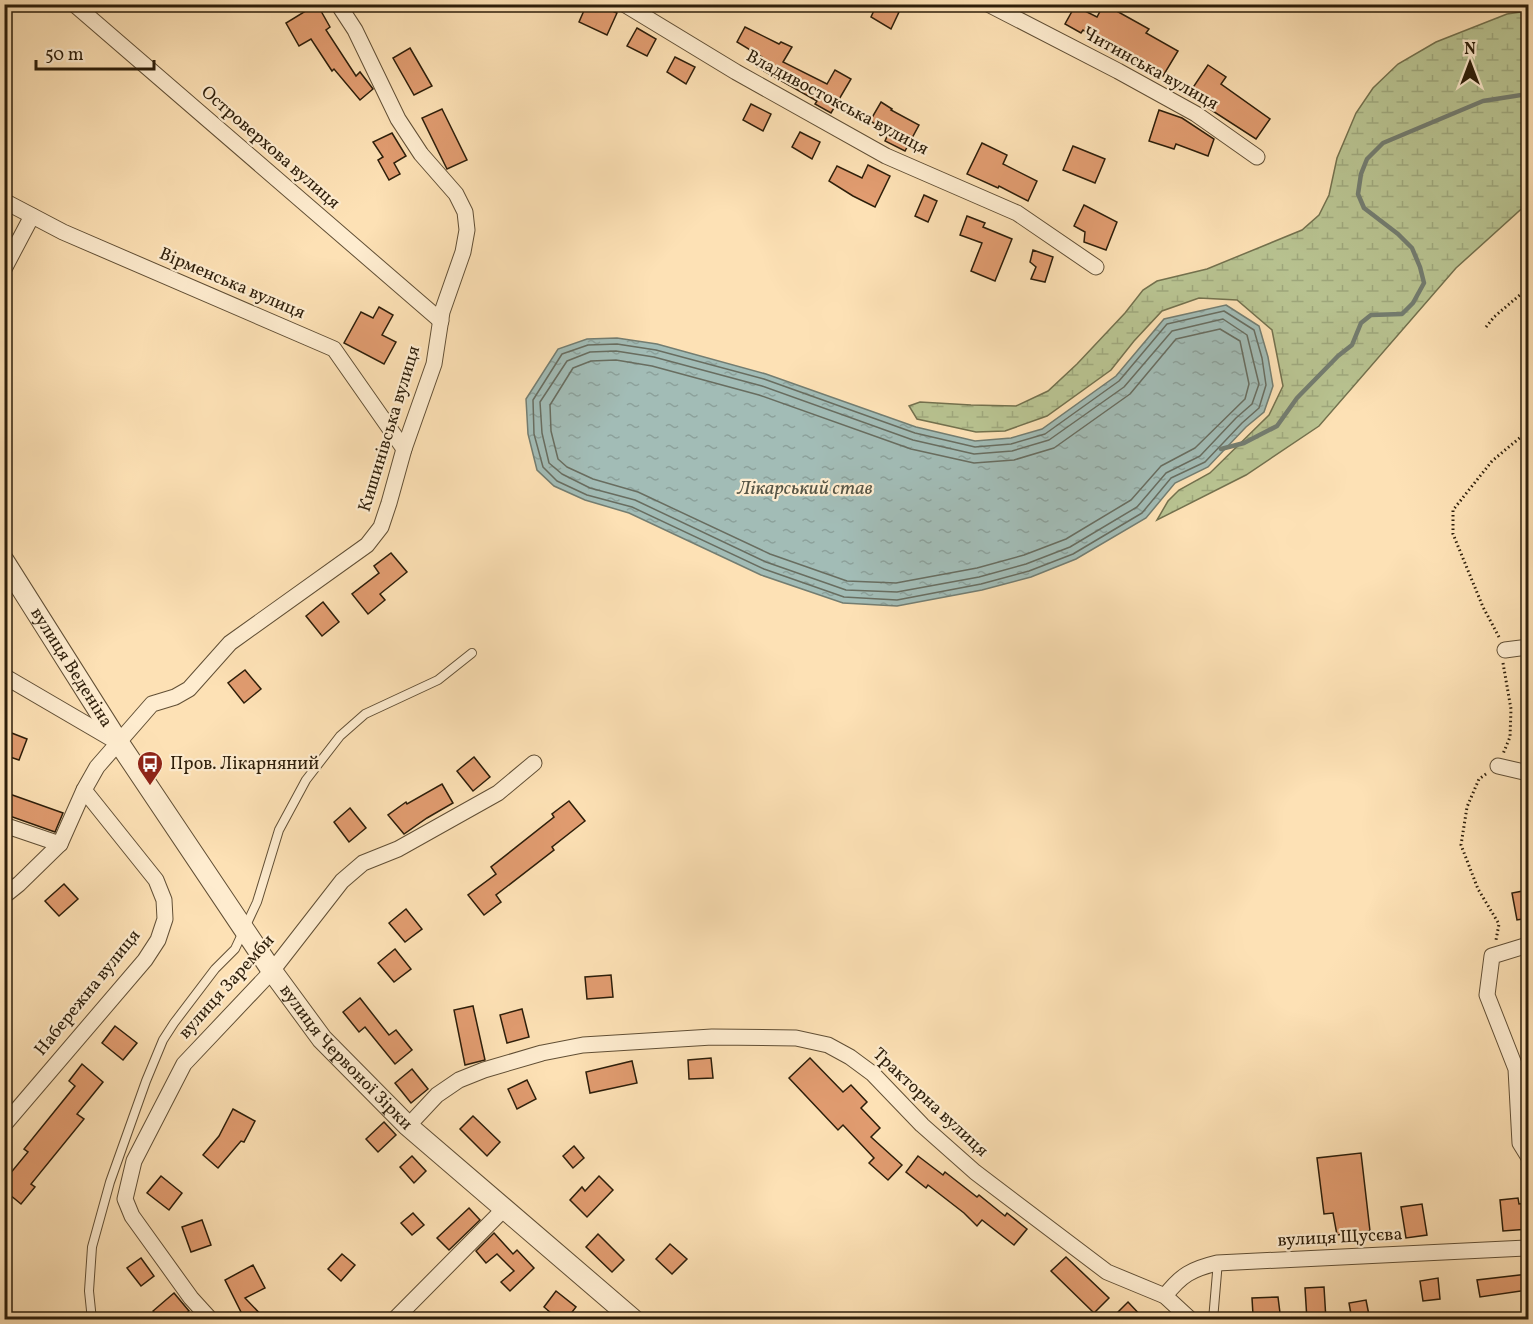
<svg xmlns="http://www.w3.org/2000/svg" width="1533" height="1324" viewBox="0 0 1533 1324" font-family="Vollkorn,serif">
<style>
.wetland{fill:url(#wetland-marsh);stroke:#73714e;stroke-width:1.5}
.water{fill:url(#water-ripples);stroke:#737d71;stroke-width:1.5}
.lines{fill:none;stroke-linecap:round;stroke-linejoin:round}
.shore{stroke:#686d60;stroke-width:1.5}
.stream{stroke:#737d71;stroke-width:4.5}
.building{fill:#e19c70;stroke:#2d1e0a;stroke-width:1.5}
.service-casing{stroke:#614f35;stroke-width:10}
.minor-casing{stroke:#614f35;stroke-width:17}
.tertiary-casing{stroke:#614f35;stroke-width:22}
.path{stroke:#2d1e0a;stroke-width:3;stroke-dasharray:1.5 3;stroke-linecap:butt}
.service{stroke:#feeccf;stroke-width:8}
.minor{stroke:#feeccf;stroke-width:15}
.tertiary{stroke:#feeccf;stroke-width:20}
.labels{text-anchor:middle;dominant-baseline:central;stroke-width:4.5;stroke-linejoin:round;paint-order:stroke}
.street-label{font-size:18px;fill:#2d1e0a;stroke:#feeccf}
.poi-label{font-size:18px;fill:#2d1e0a;stroke:#feeccf;text-anchor:start}
.water-label{font-size:20px;font-style:italic;fill:#565546;stroke:#feeccf}
</style>
<defs>
<pattern id="wetland-marsh" width="20" height="14" patternUnits="userSpaceOnUse" patternTransform="scale(1.5)"><rect width="20" height="14" fill="#b9c492"/><path d="M1 5h8M5 5V1M11 12h8M15 12V8" fill="none" stroke="#9fa87d"/></pattern>
<pattern id="water-ripples" width="26" height="14" patternUnits="userSpaceOnUse" patternTransform="scale(1.5)"><rect width="26" height="14" fill="#a2bcb6"/><path d="M2 4q2-2 4 0t4 0M15 11q2-2 4 0t4 0" fill="none" stroke="#8ca19b"/></pattern>
</defs>
<rect width="100%" height="100%" fill="#fde1b5"/>
<filter id="stains"><feTurbulence type="fractalNoise" baseFrequency=".00333" numOctaves="4"/><feColorMatrix values="0 0 0 0 .2 0 0 0 0 .09 0 0 0 0 .02 0 0 0 .5 -.17"/></filter>
<radialGradient id="worn" r=".72"><stop offset=".6" stop-color="#630" stop-opacity="0"/><stop offset="1" stop-color="#630" stop-opacity=".3"/></radialGradient>
<polygon class="wetland" points="1528,11 1528,203 1456,268 1319,426 1246,475 1157,520 1168,501 1179,490 1210,473 1269,415 1283,386 1272,330 1237,300 1199,298 1162,311 1134,341 1111,370 1047,416 1005,431 976,432 917,419 909,406 920,402 971,405 1016,406 1048,391 1077,364 1125,313 1143,290 1157,281 1207,269 1302,230 1319,215 1329,195 1337,158 1356,113 1373,88 1398,64 1436,42 1507,14"/>
<polygon class="water" points="1226,305 1259,326 1268,357 1273,386 1264,412 1246,427 1208,467 1175,483 1146,518 1076,559 1031,577 982,590 897,606 843,603 761,575 629,513 585,500 554,486 537,470 528,434 526,399 558,349 587,339 617,338 657,344 766,374 916,427 975,441 1011,438 1042,429 1116,376 1164,319"/>
<g class="lines">
<g class="shore">
<polygon points="1224,311 1254,330 1262,358 1266,385 1259,408 1242,423 1205,462 1171,478 1142,513 1073,554 1029,571 981,584 897,600 844,597 764,569 632,507 587,495 557,481 543,467 534,434 533,400 562,354 588,345 617,344 656,350 764,379 915,433 975,447 1011,444 1045,434 1119,381 1167,324"/>
<polygon points="1223,319 1247,335 1259,384 1252,404 1236,418 1200,456 1166,473 1137,507 1070,547 1026,564 979,577 897,592 846,590 766,562 635,500 590,488 562,474 549,463 542,433 540,402 567,361 590,352 616,351 654,357 762,386 913,440 974,454 1012,451 1049,440 1124,387 1172,331"/>
<polygon points="1220,329 1240,341 1249,384 1245,399 1195,448 1161,466 1131,500 1066,539 1024,555 977,568 896,583 847,581 770,554 638,492 593,479 567,467 558,459 551,431 550,405 573,368 591,361 616,360 652,366 759,395 911,449 974,463 1014,460 1054,448 1130,394 1176,339"/>
</g>
<polyline class="stream" points="1221,449 1244,443 1277,426 1297,398 1338,356 1352,345 1361,323 1371,315 1402,314 1413,303 1424,283 1420,267 1412,248 1398,234 1364,208 1358,194 1361,174 1367,159 1383,143 1483,101 1528,94"/>
</g>
<g class="building">
<polygon points="317,4 330,27 326,30 356,76 360,72 373,89 360,100 334,69 332,71 311,39 299,46 286,23"/>
<polygon points="596,4 617,13 607,35 579,22 586,6 595,11"/>
<polygon points="877,4 884,4 899,12 891,29 871,17"/>
<polygon points="1104,4 1149,29 1146,33 1178,51 1163,76 1083,30 1081,33 1065,24 1075,6 1097,17"/>
<polygon points="745,27 779,44 781,42 792,47 783,62 827,84 835,70 851,79 831,113 815,104 817,101 757,67 762,57 737,42"/>
<polygon points="637,28 656,39 647,56 627,46"/>
<polygon points="410,48 432,86 414,95 393,58"/>
<polygon points="675,57 695,67 686,84 667,72"/>
<polygon points="1208,65 1226,77 1221,84 1270,119 1256,139 1188,95"/>
<polygon points="881,102 892,109 891,110 919,125 905,151 885,141 889,132 870,121"/>
<polygon points="751,104 771,114 763,131 743,120"/>
<polygon points="442,109 467,160 447,169 422,118"/>
<polygon points="1159,110 1182,118 1214,139 1208,156 1176,144 1174,149 1149,141"/>
<polygon points="800,132 820,142 812,159 792,147"/>
<polygon points="392,133 406,156 394,163 400,174 389,180 378,160 383,157 373,142"/>
<polygon points="982,143 1007,155 1003,164 1037,181 1028,201 999,186 998,188 967,174"/>
<polygon points="1073,146 1105,159 1095,183 1063,170"/>
<polygon points="868,165 890,176 875,207 853,196 829,181 837,166 862,178"/>
<polygon points="924,195 937,201 928,222 915,216"/>
<polygon points="1084,205 1117,222 1106,250 1084,242 1085,232 1074,226"/>
<polygon points="967,216 985,223 983,227 1012,239 995,281 971,271 982,243 960,235"/>
<polygon points="1033,250 1053,257 1045,282 1031,279 1036,267 1030,262"/>
<polygon points="379,307 393,315 382,335 396,342 384,364 344,343 361,312 373,318"/>
<polygon points="391,553 407,572 380,594 385,600 368,614 352,594 379,573 374,566"/>
<polygon points="323,602 339,622 322,636 306,616"/>
<polygon points="245,670 261,689 244,703 228,683"/>
<polygon points="4,730 27,739 19,760 4,755"/>
<polygon points="474,757 490,777 473,791 457,771"/>
<polygon points="442,784 453,803 427,818 404,834 388,815 406,802 407,804"/>
<polygon points="4,792 63,813 55,832 4,814"/>
<polygon points="569,801 585,821 552,847 554,850 496,895 501,902 484,915 468,895 496,874 491,867 554,817 552,814"/>
<polygon points="350,808 366,828 349,842 334,822"/>
<polygon points="64,884 78,899 59,916 45,901"/>
<polygon points="1528,890 1528,918 1517,920 1512,893"/>
<polygon points="406,909 422,929 405,942 389,923"/>
<polygon points="395,949 411,969 394,982 378,963"/>
<polygon points="611,975 613,997 587,999 585,977"/>
<polygon points="360,998 389,1035 396,1030 412,1050 395,1064 365,1027 359,1032 343,1012"/>
<polygon points="473,1006 485,1060 465,1065 454,1010"/>
<polygon points="522,1009 529,1037 507,1043 500,1015"/>
<polygon points="115,1026 137,1043 123,1060 102,1043"/>
<polygon points="711,1058 713,1078 689,1079 688,1060"/>
<polygon points="810,1058 843,1092 851,1085 867,1102 861,1108 880,1128 871,1137 902,1165 888,1180 869,1163 874,1158 843,1125 838,1130 789,1078"/>
<polygon points="632,1061 637,1083 590,1093 586,1072"/>
<polygon points="82,1064 103,1082 77,1114 84,1119 31,1184 35,1187 21,1204 4,1190 4,1181 28,1152 24,1149 75,1086 69,1081"/>
<polygon points="412,1069 428,1089 411,1103 395,1083"/>
<polygon points="527,1080 536,1099 517,1109 508,1089"/>
<polygon points="233,1109 255,1121 244,1142 241,1141 218,1168 203,1155 219,1136"/>
<polygon points="473,1116 500,1142 487,1156 460,1129"/>
<polygon points="384,1122 396,1135 378,1152 366,1139"/>
<polygon points="574,1146 584,1158 573,1168 563,1156"/>
<polygon points="1361,1153 1370,1231 1337,1235 1333,1213 1324,1214 1317,1158"/>
<polygon points="412,1156 426,1171 414,1183 400,1167"/>
<polygon points="918,1156 943,1175 945,1172 977,1197 979,1195 1005,1216 1007,1213 1027,1229 1014,1245 982,1220 977,1226 964,1213 928,1185 926,1188 906,1172"/>
<polygon points="161,1176 182,1193 169,1210 147,1193"/>
<polygon points="599,1176 613,1190 587,1217 570,1200 582,1187 585,1191"/>
<polygon points="1518,1198 1519,1204 1528,1203 1528,1229 1503,1231 1500,1200"/>
<polygon points="1422,1204 1427,1235 1406,1238 1401,1207"/>
<polygon points="469,1208 480,1220 449,1250 437,1238"/>
<polygon points="413,1213 424,1225 412,1235 401,1223"/>
<polygon points="202,1220 211,1245 191,1252 182,1227"/>
<polygon points="494,1233 513,1254 517,1250 534,1268 510,1291 501,1282 514,1271 497,1254 486,1263 476,1251"/>
<polygon points="598,1234 624,1260 612,1272 586,1247"/>
<polygon points="670,1244 687,1259 672,1274 656,1259"/>
<polygon points="342,1254 355,1265 341,1281 328,1269"/>
<polygon points="1066,1257 1109,1298 1094,1313 1051,1271"/>
<polygon points="141,1258 154,1276 141,1286 127,1268"/>
<polygon points="253,1265 265,1288 245,1298 266,1320 245,1320 225,1280"/>
<polygon points="1528,1274 1528,1290 1480,1297 1477,1280"/>
<polygon points="1438,1278 1440,1299 1423,1301 1420,1281"/>
<polygon points="1324,1287 1326,1320 1307,1320 1305,1288"/>
<polygon points="556,1291 576,1307 566,1320 559,1320 544,1307"/>
<polygon points="174,1293 189,1311 179,1320 160,1320 153,1311"/>
<polygon points="1278,1297 1280,1313 1253,1315 1252,1298"/>
<polygon points="1366,1300 1370,1320 1352,1320 1349,1303"/>
<polygon points="1128,1302 1145,1320 1110,1320"/>
</g>
<g class="lines">
<defs>
<g id="service">
<polyline points="92,1320 89,1291 92,1247 110,1182 146,1081 163,1040 174,1023 215,969 235,949 257,902 279,830 306,780 340,736 365,714 438,680 472,653"/>
<polyline points="1213,1320 1218,1261"/>
</g>
<g id="minor">
<polyline points="74,4 441,321"/>
<polyline points="624,4 736,72 886,156 1017,213 1096,267"/>
<polyline points="988,4 1118,71 1196,114 1257,157"/>
<polyline points="4,201 63,232 334,349 404,449"/>
<polyline points="4,269 32,216"/>
<polyline points="1505,650 1528,647"/>
<polyline points="4,676 117,742"/>
<polyline points="1498,766 1528,773"/>
<polyline points="4,825 60,844"/>
<polyline points="4,896 19,884 60,844 84,790 97,767 152,704 175,697 189,689 230,643 367,545 381,527 389,503 404,449 434,364 442,312 463,252 467,230 465,212 456,194 421,154 398,119 355,30 338,4"/>
<polyline points="1528,945 1492,956 1487,995 1516,1069 1520,1143 1528,1156"/>
<polyline points="4,1125 145,960 158,940 165,919 164,900 156,880 84,790"/>
<polyline points="408,1126 437,1095 459,1080 484,1070 542,1053 583,1045 712,1037 796,1038 828,1045 850,1057 873,1074 922,1125 975,1172 1107,1272 1165,1296 1191,1320"/>
<path d="M 1165,1296 C 1181,1275 1192,1269 1217,1263 L 1528,1248"/>
<polyline points="211,1320 191,1298 132,1216 125,1199 134,1161 184,1064 272,971 342,881 363,863 398,849 498,793 534,763"/>
<polyline points="394,1320 505,1208"/>
</g>
<g id="tertiary">
<path id="s1" d="M 4,561 L 119,743 L 272,971 L 322,1039 L 408,1126 L 634,1320"/>
</g>
</defs>
<use href="#service" class="service-casing"/>
<use href="#minor" class="minor-casing"/>
<use href="#tertiary" class="tertiary-casing"/>
<g class="path">
<polyline points="1486,327 1494,317 1528,288"/>
<polyline points="1499,637 1483,607 1453,534 1453,510 1492,461 1528,431"/>
<polyline points="1503,663 1511,709 1510,737 1503,754"/>
<polyline points="1486,774 1479,779 1467,807 1461,845 1478,889 1499,924 1496,940"/>
</g>
<use href="#service" class="service"/>
<use href="#minor" class="minor"/>
<use href="#tertiary" class="tertiary"/>
</g>
<defs>
<symbol id="bus-pin" viewBox="-11 -11 22 30"><path d="M0 17L-7.5 6A9.5 9.5 0 1 1 7.5 6Z" fill="#8f2418" stroke="#feeccf"/><path d="M-5-6H5V4H4V6H2V4H-2V6H-4V4H-5ZM-3.5-4V0h7V-4ZM-3.5 1.2v1.5H-2V1.2ZM2 1.2v1.5H3.5V1.2Z" fill="#fff"/></symbol>
</defs>
<g fill-rule="evenodd">
<use href="#bus-pin" x="135" y="749" width="30" height="40"/>
</g>
<g class="labels">
<g class="street-label">
<text transform="translate(1150 69) rotate(29)">Читинська вулиця</text>
<text transform="translate(837 103) rotate(28)">Владивостокська вулиця</text>
<text transform="translate(270 148) rotate(41)">Островерхова вулиця</text>
<text transform="translate(232 284) rotate(23)">Вірменська вулиця</text>
<text transform="translate(390 429) rotate(-73)">Кишинівська вулиця</text>
<text stroke="none"><textPath href="#s1" startOffset="126">вулиця Веденіна</textPath></text>
<text transform="translate(227 987) rotate(-48)">вулиця Заремби</text>
<text transform="translate(88 993) rotate(-51)">Набережна вулиця</text>
<text stroke="none"><textPath href="#s1" startOffset="604">вулиця Червоної Зірки</textPath></text>
<text transform="translate(930 1103) rotate(43)">Тракторна вулиця</text>
<text transform="translate(1340 1238) rotate(-3)">вулиця Щусєва</text>
</g>
<g class="poi-label">
<text x="170" y="764">Пров. Лікарняний</text>
</g>
<g class="water-label">
<text x="805" y="489">Лікарський став</text>
</g>
</g>
<rect width="1533" height="1324" fill="none" stroke="#fde1b5" stroke-width="24"/>
<rect x="6" y="6" width="1521" height="1312" fill="none" stroke="#2d1e0a" stroke-width="3"/>
<rect x="12" y="12" width="1509" height="1300" fill="none" stroke="#2d1e0a" stroke-width="1.5"/>
<g transform="translate(1470 63)" stroke="#feeccf" stroke-width="4.5" paint-order="stroke">
<path d="M0-4.5L10 22L0 15L-10 22Z" fill="#2d1e0a"/>
<text y="-9" font-size="16" font-weight="bold" text-anchor="middle" fill="#2d1e0a">N</text>
</g>
<path d="M36 60v9h118v-9" fill="none" stroke="#2d1e0a" stroke-width="3"/>
<text x="45" y="60" font-size="18" fill="#2d1e0a" stroke="#feeccf" stroke-width="4.5" paint-order="stroke">50 m</text>
<rect width="100%" height="100%" filter="url(#stains)"/>
<rect width="100%" height="100%" fill="url(#worn)"/>
</svg>
